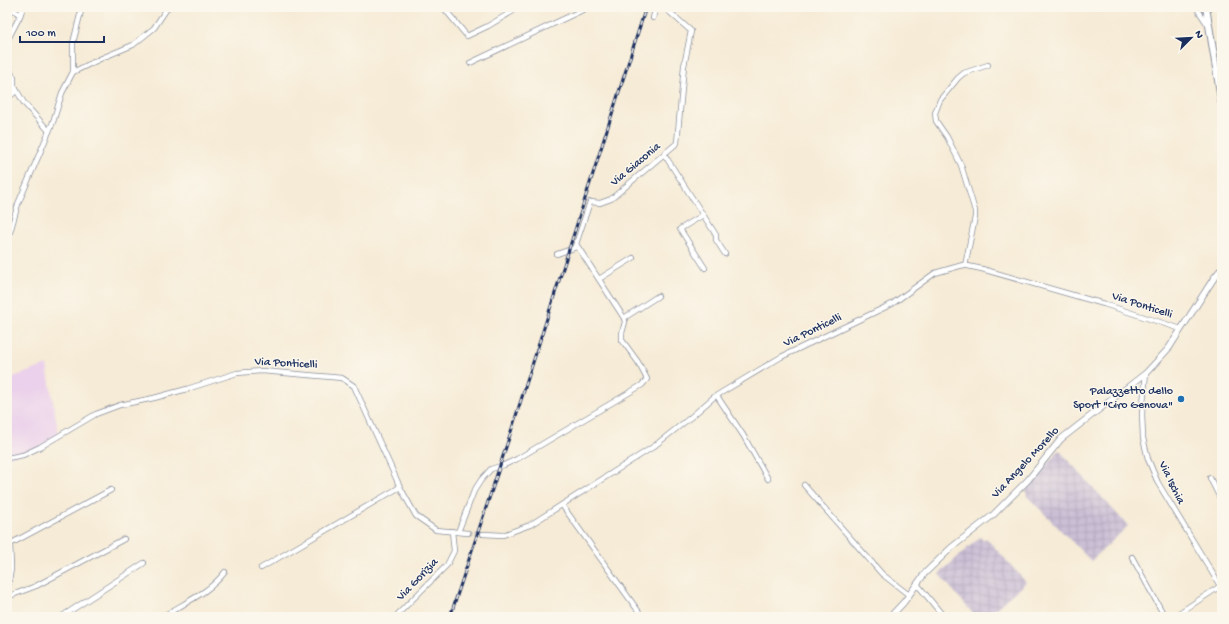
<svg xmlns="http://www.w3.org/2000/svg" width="1229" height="624" viewBox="0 0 1229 624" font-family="'Gochi Hand',sans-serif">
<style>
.built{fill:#ebd1eb}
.industrial{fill:url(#industrial-grid)}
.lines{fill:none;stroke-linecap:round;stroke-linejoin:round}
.minor-tunnel{stroke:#cac5be;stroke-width:4.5;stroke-dasharray:4.5 2;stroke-linecap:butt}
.minor-casing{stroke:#888d9a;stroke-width:6}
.tertiary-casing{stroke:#888d9a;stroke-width:7}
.secondary-casing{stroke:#888d9a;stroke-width:8}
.minor{stroke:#fff;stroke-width:4.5}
.tertiary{stroke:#fff;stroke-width:5.5}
.secondary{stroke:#fff;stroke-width:6}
.rail-casing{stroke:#1b2f5e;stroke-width:3}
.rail{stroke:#fbf7ec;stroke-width:1.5;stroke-dasharray:4.5;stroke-linecap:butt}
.poi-dot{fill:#1f6fb2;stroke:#fbf7ec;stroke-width:1.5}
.labels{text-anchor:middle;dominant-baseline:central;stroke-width:3;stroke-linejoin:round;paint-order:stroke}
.street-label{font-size:12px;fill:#1b2f5e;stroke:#fbf7ec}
.poi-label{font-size:12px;fill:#1b2f5e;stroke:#fbf7ec;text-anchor:end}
</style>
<defs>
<pattern id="industrial-grid" width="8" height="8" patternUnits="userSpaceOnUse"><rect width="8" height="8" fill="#cbbfd5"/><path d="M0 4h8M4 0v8" fill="none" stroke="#aea4b9"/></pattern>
</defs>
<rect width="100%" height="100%" fill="#fbf7ec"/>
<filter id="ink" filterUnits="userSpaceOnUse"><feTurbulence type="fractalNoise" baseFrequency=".025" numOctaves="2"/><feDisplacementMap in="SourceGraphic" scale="8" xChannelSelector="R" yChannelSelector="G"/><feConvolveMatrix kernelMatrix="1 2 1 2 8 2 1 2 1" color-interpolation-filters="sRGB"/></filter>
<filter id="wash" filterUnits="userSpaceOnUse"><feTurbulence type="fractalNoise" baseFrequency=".012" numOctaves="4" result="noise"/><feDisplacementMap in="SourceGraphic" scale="16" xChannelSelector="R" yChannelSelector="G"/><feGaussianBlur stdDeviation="0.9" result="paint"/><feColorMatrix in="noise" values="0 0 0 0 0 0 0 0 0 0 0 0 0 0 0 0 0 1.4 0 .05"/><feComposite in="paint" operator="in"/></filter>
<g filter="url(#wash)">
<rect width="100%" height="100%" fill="#f6ebd6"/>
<polygon class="built" points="47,365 59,437 40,447 7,458 7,379"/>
<g class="industrial">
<polygon points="1059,450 1128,526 1091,561 1027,496 1026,490"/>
<polygon points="980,537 983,540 986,538 1026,582 986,617 976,617 939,574"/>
</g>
</g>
<g filter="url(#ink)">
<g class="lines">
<polyline class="minor-tunnel" points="468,533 483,534"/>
<defs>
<g id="minor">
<polyline points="10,7 20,15"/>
<polyline points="443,7 467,36 488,26 520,7"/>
<polyline points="1196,7 1208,25"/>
<polyline points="653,18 656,7"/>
<polyline points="7,41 20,16 23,7"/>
<polyline points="470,63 589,7"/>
<polyline points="7,66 14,78 14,86 24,103 49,131"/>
<polyline points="73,72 73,43 82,7"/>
<polyline points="7,99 17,90"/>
<polyline points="664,154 716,235 716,240 725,254"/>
<polyline points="703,215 680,229 705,268"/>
<polyline points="7,251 9,236 18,204 53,122 62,93 73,72 102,58 133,45 154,28 168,7"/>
<polyline points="557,254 574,248 576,244"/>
<polyline points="965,266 975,217 975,211 961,165 947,137 936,121 935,113 940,100 958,78 964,73 988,65"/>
<polyline points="599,279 633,258"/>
<polyline points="624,318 658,296"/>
<polyline points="1146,373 1142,414 1143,438 1148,459 1158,483 1222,589"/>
<polyline points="717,396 743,435 768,479"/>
<polyline points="7,458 23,455 40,447 96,414 120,405 154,398 187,389 237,373 262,371 342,378 354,386 400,487 416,516 436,530 468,533"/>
<polyline points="1210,478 1222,502"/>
<polyline points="804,485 882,574 909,595"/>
<polyline points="562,505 639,612"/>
<polyline points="7,526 10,542 11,569 7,593"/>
<polyline points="458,532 474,491 481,480 491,469 504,465 517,459 642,385 647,379 638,362 622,340 622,333 625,322 624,318 576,244 590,202 600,203 611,199 677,143 684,66 691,31 664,7"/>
<polyline points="483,534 503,535 530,525 653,447 691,417 714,397 781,357 892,304 935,273 963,265 982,269 1104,304 1181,329"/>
<polyline points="10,544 111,490"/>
<polyline points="1132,557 1165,617"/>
<polyline points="261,568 400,487"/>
<polyline points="917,584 944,617"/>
<polyline points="7,597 36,586 124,539"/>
<polyline points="61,617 144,563"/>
<path d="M 162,617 C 184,603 209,593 225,572"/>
<polyline points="395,617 447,565 454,551 452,531"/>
<polyline points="1173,617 1222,585"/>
</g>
<polyline id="tertiary" points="890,617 904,602 925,573 951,548 993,515 1028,480 1061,439 1146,373 1169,348 1214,278 1222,268"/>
<polyline id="secondary" points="1206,7 1222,105"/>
</defs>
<use href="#minor" class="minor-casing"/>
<use href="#tertiary" class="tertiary-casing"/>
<use href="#secondary" class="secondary-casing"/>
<use href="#minor" class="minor"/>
<use href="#tertiary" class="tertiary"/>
<use href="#secondary" class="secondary"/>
<defs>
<polyline id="rail" points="450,617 508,441 646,7"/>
</defs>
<use href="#rail" class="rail-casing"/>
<use href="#rail" class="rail"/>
</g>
</g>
<circle class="poi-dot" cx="1181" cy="399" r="4"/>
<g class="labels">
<g class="street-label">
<text transform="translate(636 165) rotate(-40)">Via Giaconia</text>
<text transform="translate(1142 306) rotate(18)">Via Ponticelli</text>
<text transform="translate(813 331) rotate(-26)">Via Ponticelli</text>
<text transform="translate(286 364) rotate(3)">Via Ponticelli</text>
<text transform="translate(1026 463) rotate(-47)">Via Angelo Morello</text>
<text transform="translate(1171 483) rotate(64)">Via Ischia</text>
<text transform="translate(418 580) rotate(-46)">Via Gorizia</text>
</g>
<g class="poi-label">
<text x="1173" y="392">Palazzetto dello<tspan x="1173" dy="14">Sport "Ciro Genova"</tspan></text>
</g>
</g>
<rect width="1229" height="624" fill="none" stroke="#fbf7ec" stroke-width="24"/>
<g transform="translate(1191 38) rotate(66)" stroke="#fbf7ec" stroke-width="3" paint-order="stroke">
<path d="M0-3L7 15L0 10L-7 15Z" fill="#1b2f5e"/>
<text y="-6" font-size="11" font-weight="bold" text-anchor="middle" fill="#1b2f5e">N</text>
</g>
<path d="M20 36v6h84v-6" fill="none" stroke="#1b2f5e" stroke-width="2"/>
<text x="26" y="36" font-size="12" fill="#1b2f5e" stroke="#fbf7ec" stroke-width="3" paint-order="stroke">100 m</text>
</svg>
